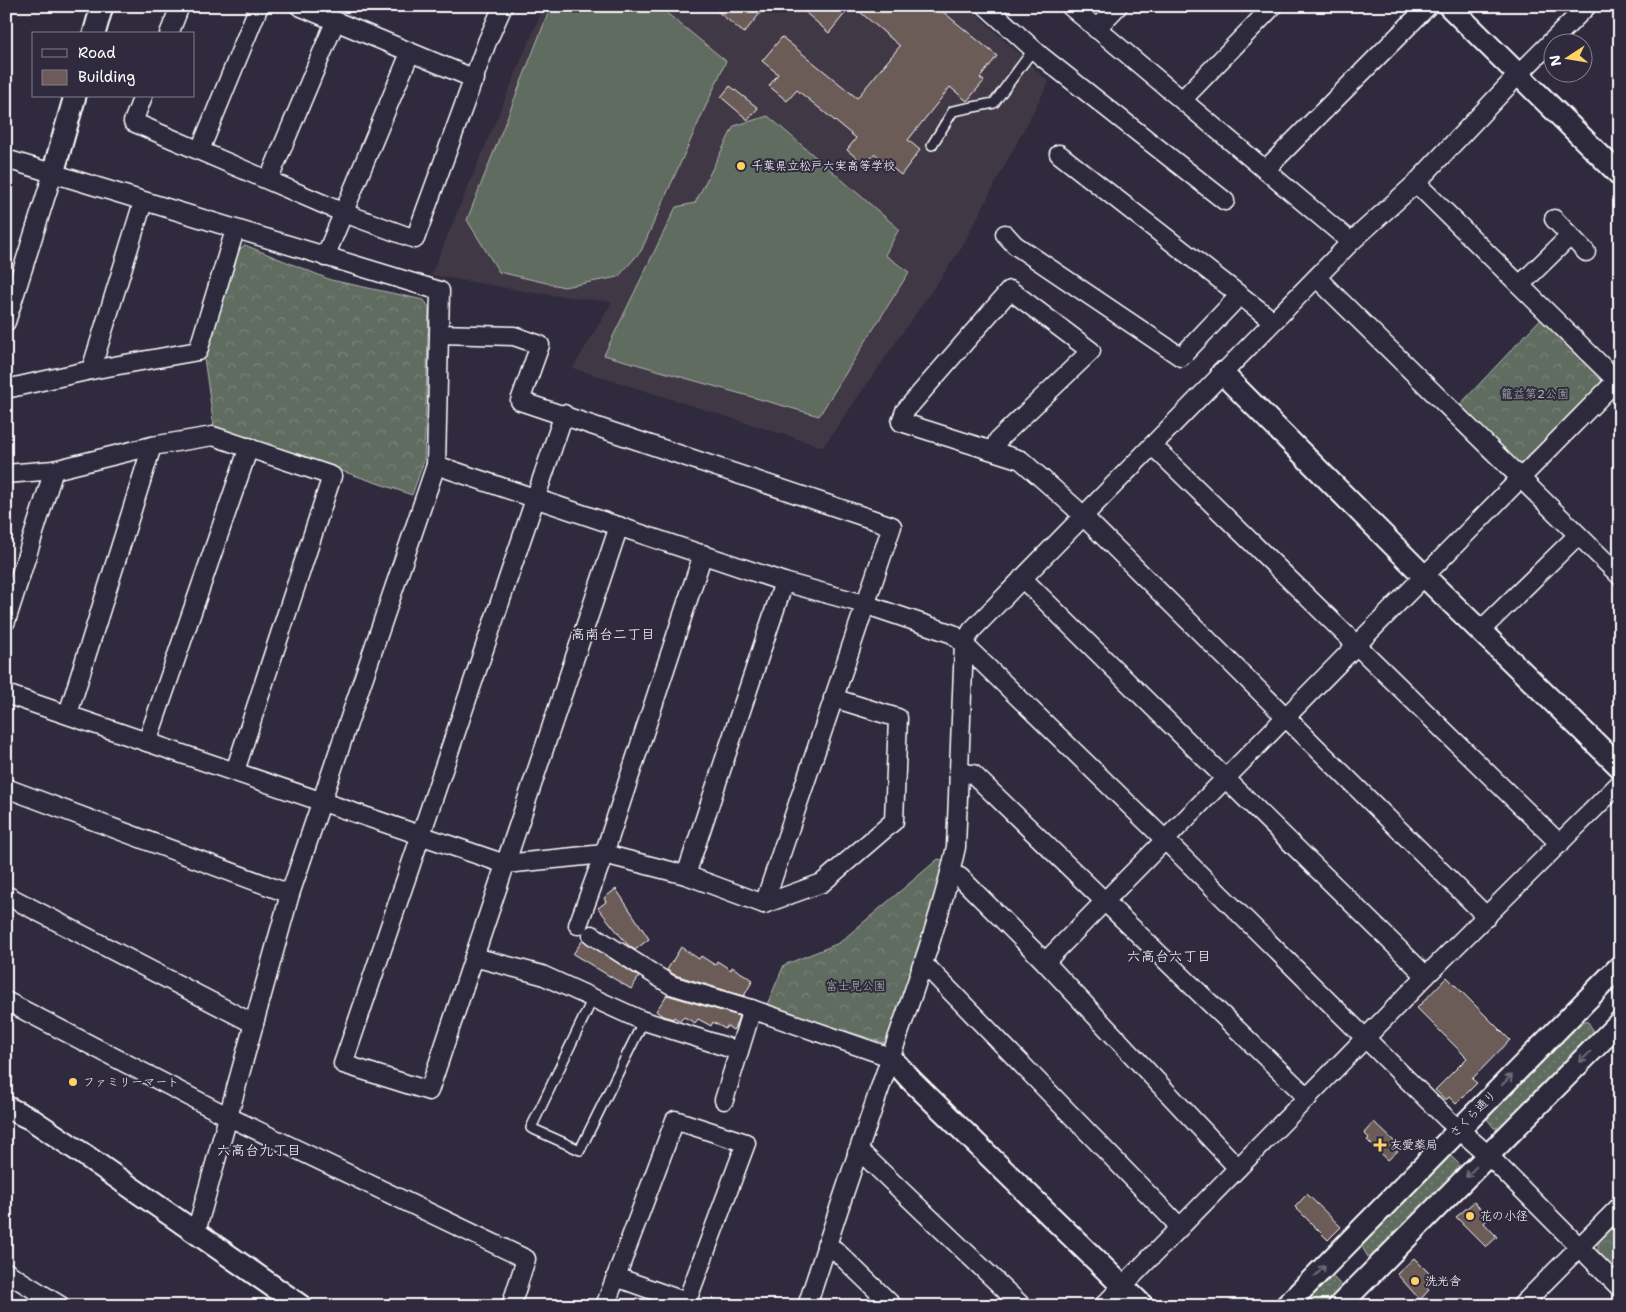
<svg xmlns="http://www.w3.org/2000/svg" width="1626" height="1312" viewBox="0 0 1626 1312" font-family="'Shantell Sans','Klee One',sans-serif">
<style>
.built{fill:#413945}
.grass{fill:url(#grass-dots);stroke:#b0b6b0}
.forest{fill:url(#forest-crowns);stroke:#b0b6b0}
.garden{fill:#616c61;stroke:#b0b6b0}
.building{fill:#6c5b59;stroke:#fff}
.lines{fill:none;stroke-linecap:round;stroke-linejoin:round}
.service-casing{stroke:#fff;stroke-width:12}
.minor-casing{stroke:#fff;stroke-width:21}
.tertiary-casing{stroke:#fff;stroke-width:25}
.service{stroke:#2f2a3d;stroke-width:9}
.minor{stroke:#2f2a3d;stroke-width:18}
.tertiary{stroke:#2f2a3d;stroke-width:21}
.oneway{stroke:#6d6a77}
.poi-dot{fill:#ffd166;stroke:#2f2a3d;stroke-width:2}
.labels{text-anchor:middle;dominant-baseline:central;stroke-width:4;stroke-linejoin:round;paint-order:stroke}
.poi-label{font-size:12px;fill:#fff;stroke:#2f2a3d;text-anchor:start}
.park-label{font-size:12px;fill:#b0b6b0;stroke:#2f2a3d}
.street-label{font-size:12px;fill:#fff;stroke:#2f2a3d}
.neighbourhood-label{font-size:14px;fill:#fff;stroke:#2f2a3d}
</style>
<defs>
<pattern id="grass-dots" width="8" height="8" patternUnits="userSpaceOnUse" patternTransform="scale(1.25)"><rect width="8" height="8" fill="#616c61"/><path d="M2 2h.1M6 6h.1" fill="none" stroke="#798279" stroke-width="1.8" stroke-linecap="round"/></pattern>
<pattern id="forest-crowns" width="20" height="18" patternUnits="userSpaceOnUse" patternTransform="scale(1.25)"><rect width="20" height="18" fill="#616c61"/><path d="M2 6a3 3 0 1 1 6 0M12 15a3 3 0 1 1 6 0" fill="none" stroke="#798279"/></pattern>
</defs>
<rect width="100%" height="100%" fill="#2f2a3d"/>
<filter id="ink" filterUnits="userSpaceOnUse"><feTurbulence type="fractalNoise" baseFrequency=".02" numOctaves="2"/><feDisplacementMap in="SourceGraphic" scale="10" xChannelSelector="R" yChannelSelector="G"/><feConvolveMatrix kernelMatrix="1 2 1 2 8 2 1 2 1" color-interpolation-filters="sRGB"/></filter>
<g filter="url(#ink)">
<polygon class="built" points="544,6 968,6 1049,82 960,250 823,447 573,368 612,302 536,293 431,275"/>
<g class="grass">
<polygon points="1620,979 1620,1003 1612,993"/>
<polygon points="1581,1021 1588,1022 1594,1032 1590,1040 1503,1128 1494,1128 1487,1119 1488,1113"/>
<polygon points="1451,1156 1461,1166 1458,1174 1373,1257 1368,1257 1362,1247 1363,1241 1445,1158"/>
<polygon points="1332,1276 1342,1286 1339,1294 1327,1306 1298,1306 1326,1278"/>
</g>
<g class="forest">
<polygon points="245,245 331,280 424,300 429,307 424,461 412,495 214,427 204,358 238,250"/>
<polygon points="1547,312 1616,381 1520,478 1453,412"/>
<polygon points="938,859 947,861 913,967 885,1043 766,1007 784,965 839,943"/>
<polygon points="1620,1215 1620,1275 1598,1252 1598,1237"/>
</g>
<g class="garden">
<polygon points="551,6 658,6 726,61 641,251 618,277 564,287 499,272 467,220"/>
<polygon points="768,116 899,229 885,255 909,272 819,416 604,355 676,207 695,203 734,126"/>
</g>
<g class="building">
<polygon points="711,6 766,6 744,33"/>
<polygon points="798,6 851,6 829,33"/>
<polygon points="853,6 936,6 997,56 980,78 984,81 967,101 950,87 908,140 920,150 901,175 875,154 865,165 847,150 856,138 797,90 787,101 769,86 778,74 762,61 782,37 857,98 900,46"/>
<polygon points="730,86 758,108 748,120 721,97"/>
<polygon points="616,889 649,939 635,950 627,944 598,908 606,902 604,898"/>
<polygon points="583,940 639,977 631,989 573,954"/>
<polygon points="681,947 699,959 701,956 715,965 717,961 731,970 732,967 753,980 744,996 675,975 667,970"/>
<polygon points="1447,977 1510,1040 1472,1079 1477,1083 1456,1104 1449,1097 1446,1100 1435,1090 1467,1058 1417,1008"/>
<polygon points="667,995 739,1016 735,1027 733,1030 727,1026 725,1029 713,1022 711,1026 698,1019 695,1023 684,1017 680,1021 674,1017 673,1019 661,1015 656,1011"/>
<polygon points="1374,1122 1401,1148 1388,1160 1367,1140 1369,1138 1364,1133"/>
<polygon points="1307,1194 1341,1227 1328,1240 1295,1207"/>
<polygon points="1474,1202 1489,1218 1484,1223 1497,1237 1486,1247 1456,1217"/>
<polygon points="1414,1258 1435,1279 1427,1288 1429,1290 1420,1300 1397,1274"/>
</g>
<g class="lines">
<defs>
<g id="service">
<polyline points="932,145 953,111 994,103 1033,50"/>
<polyline points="593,998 531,1128 580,1150 644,1020"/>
</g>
<g id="minor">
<polyline points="299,6 475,79"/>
<polyline points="986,6 1041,56 1225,201"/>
<polyline points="1070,6 1351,242"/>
<polyline points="1096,29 1118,6"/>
<polyline points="169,34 180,6"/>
<polyline points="143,96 133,122 344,213 415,239 487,42 503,6"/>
<polyline points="1183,99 1273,6"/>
<polyline points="200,150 259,6"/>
<polyline points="1059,154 1273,321"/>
<polyline points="6,159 440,291 436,465 290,894 196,1232"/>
<polyline points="1266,169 1428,6"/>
<polyline points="269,179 335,22"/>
<polyline points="1416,183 1620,384"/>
<polyline points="1554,219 1586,252"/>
<polyline points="1005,234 1015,245 1181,357 1240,295"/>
<polyline points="325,257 410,53"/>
<polyline points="1317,278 1620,576"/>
<polyline points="1520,285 1570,236"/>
<polyline points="6,322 53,173"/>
<polyline points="439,334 514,336 540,345 520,401 892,526 764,904"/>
<polyline points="91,370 143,202"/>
<polyline points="6,389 91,370 198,351 235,230"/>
<polyline points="564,414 343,1064 429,1091 619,526"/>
<polyline points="1153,446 1560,844"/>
<polyline points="994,451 998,440 1091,351 1010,290 905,411 901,422 1021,460 1074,507 1487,917"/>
<polyline points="436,465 784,582 864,604 953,634 1156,831 1447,1119 1488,1155 1620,1288"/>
<polyline points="6,474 54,470 152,446 213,436 332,476 235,771"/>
<polyline points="1022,578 1426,976"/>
<polyline points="6,621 54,470"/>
<polyline points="1480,631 1578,535"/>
<polyline points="6,694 505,864 604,854 686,875 764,904 822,883 894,821 898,718 833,698"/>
<polyline points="68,714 152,446"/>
<polyline points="147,742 249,447"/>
<polyline points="958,773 973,774 1308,1098"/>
<polyline points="6,788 290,894"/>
<polyline points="950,873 960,877 1045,962 1238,1168"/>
<polyline points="686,875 784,582"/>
<polyline points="6,895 254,1024"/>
<polyline points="578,925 604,854 703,554"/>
<polyline points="592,935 671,985 751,1009 890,1057"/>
<polyline points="474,957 542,975 641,1020 739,1051"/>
<polyline points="1045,962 1620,377"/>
<polyline points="921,967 930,970 1180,1227"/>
<polyline points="6,1001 229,1117 526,1259 511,1306"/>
<polyline points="724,1100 752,1009"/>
<polyline points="857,1153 866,1157 1022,1306"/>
<polyline points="826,1245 835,1250 893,1306"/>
<polyline points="6,1272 61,1306"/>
<polyline points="616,1277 686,1302"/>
<polyline points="605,1306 675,1120 746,1143 685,1306"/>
<path d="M 807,1306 C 833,1226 859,1147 887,1068 C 912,995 940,922 956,847 L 964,643 L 972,630 L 1351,242 L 1416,183 L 1518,75 L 1587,6"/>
<polyline points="1103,1306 1426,976 1620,783"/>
<polyline points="1521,1306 1620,1206"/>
</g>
<g id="tertiary">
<polyline points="1449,6 1620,175"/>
<polyline points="94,34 102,6"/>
<polyline points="53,173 75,96"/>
<polyline points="1222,373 1424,576 1620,767"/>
<polyline points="890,1057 911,1080 1143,1306"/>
<polyline points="6,1107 31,1119 86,1156 301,1306"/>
<polyline points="1286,1306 1620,966"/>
<polyline points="1339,1306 1620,1022"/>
</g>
</defs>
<use href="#service" class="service-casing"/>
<use href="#minor" class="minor-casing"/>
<use href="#tertiary" class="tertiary-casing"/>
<use href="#service" class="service"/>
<use href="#minor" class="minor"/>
<use href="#tertiary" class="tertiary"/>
</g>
<defs><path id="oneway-shaft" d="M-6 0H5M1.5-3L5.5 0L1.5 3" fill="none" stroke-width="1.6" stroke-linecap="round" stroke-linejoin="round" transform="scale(1.25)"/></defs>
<g class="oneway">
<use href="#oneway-shaft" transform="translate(1585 1057) rotate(135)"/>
<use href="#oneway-shaft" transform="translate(1507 1080) rotate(-45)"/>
<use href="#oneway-shaft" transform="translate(1471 1172) rotate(134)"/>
<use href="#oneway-shaft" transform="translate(1320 1271) rotate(-46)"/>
</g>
</g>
<g class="poi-dot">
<circle cx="741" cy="166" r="5"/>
<circle cx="73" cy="1082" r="5"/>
<path d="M1377.5 1137.5h5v5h5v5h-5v5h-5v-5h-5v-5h5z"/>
<circle cx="1470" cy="1216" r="5"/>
<circle cx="1415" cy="1281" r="5"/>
</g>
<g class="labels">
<g class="poi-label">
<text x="751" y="166">千葉県立松戸六実高等学校</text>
<text x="83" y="1082">ファミリーマート</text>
<text x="1390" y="1145">友愛薬局</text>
<text x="1480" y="1216">花の小径</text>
<text x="1425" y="1281">洗光舎</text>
</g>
<g class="park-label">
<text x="1535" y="394">籠益第2公園</text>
<text x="856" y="986">富士見公園</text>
</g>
<g class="street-label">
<text transform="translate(1473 1114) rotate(-45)">さくら通り</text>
</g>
<g class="neighbourhood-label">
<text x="613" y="634">高南台二丁目</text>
<text x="1169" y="956">六高台六丁目</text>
<text x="259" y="1150">六高台九丁目</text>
</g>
</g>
<rect width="1626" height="1312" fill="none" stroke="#2f2a3d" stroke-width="25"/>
<rect x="12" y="12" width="1601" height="1287" fill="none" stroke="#fff" stroke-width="2" filter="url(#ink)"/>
<rect x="32" y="32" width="162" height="65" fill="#2f2a3d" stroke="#827f8b"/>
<rect x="42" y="49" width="25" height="8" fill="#2f2a3d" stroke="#827f8b"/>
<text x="78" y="58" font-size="15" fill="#ffffff">Road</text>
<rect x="42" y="70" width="25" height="15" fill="#6c5b59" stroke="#827f8b"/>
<text x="78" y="82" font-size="15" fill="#ffffff">Building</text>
<g transform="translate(1568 58) rotate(258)"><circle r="24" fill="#2f2a3d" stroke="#827f8b"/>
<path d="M0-4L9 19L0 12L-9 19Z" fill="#ffd166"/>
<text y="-8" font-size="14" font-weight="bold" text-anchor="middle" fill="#ffffff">N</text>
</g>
</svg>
